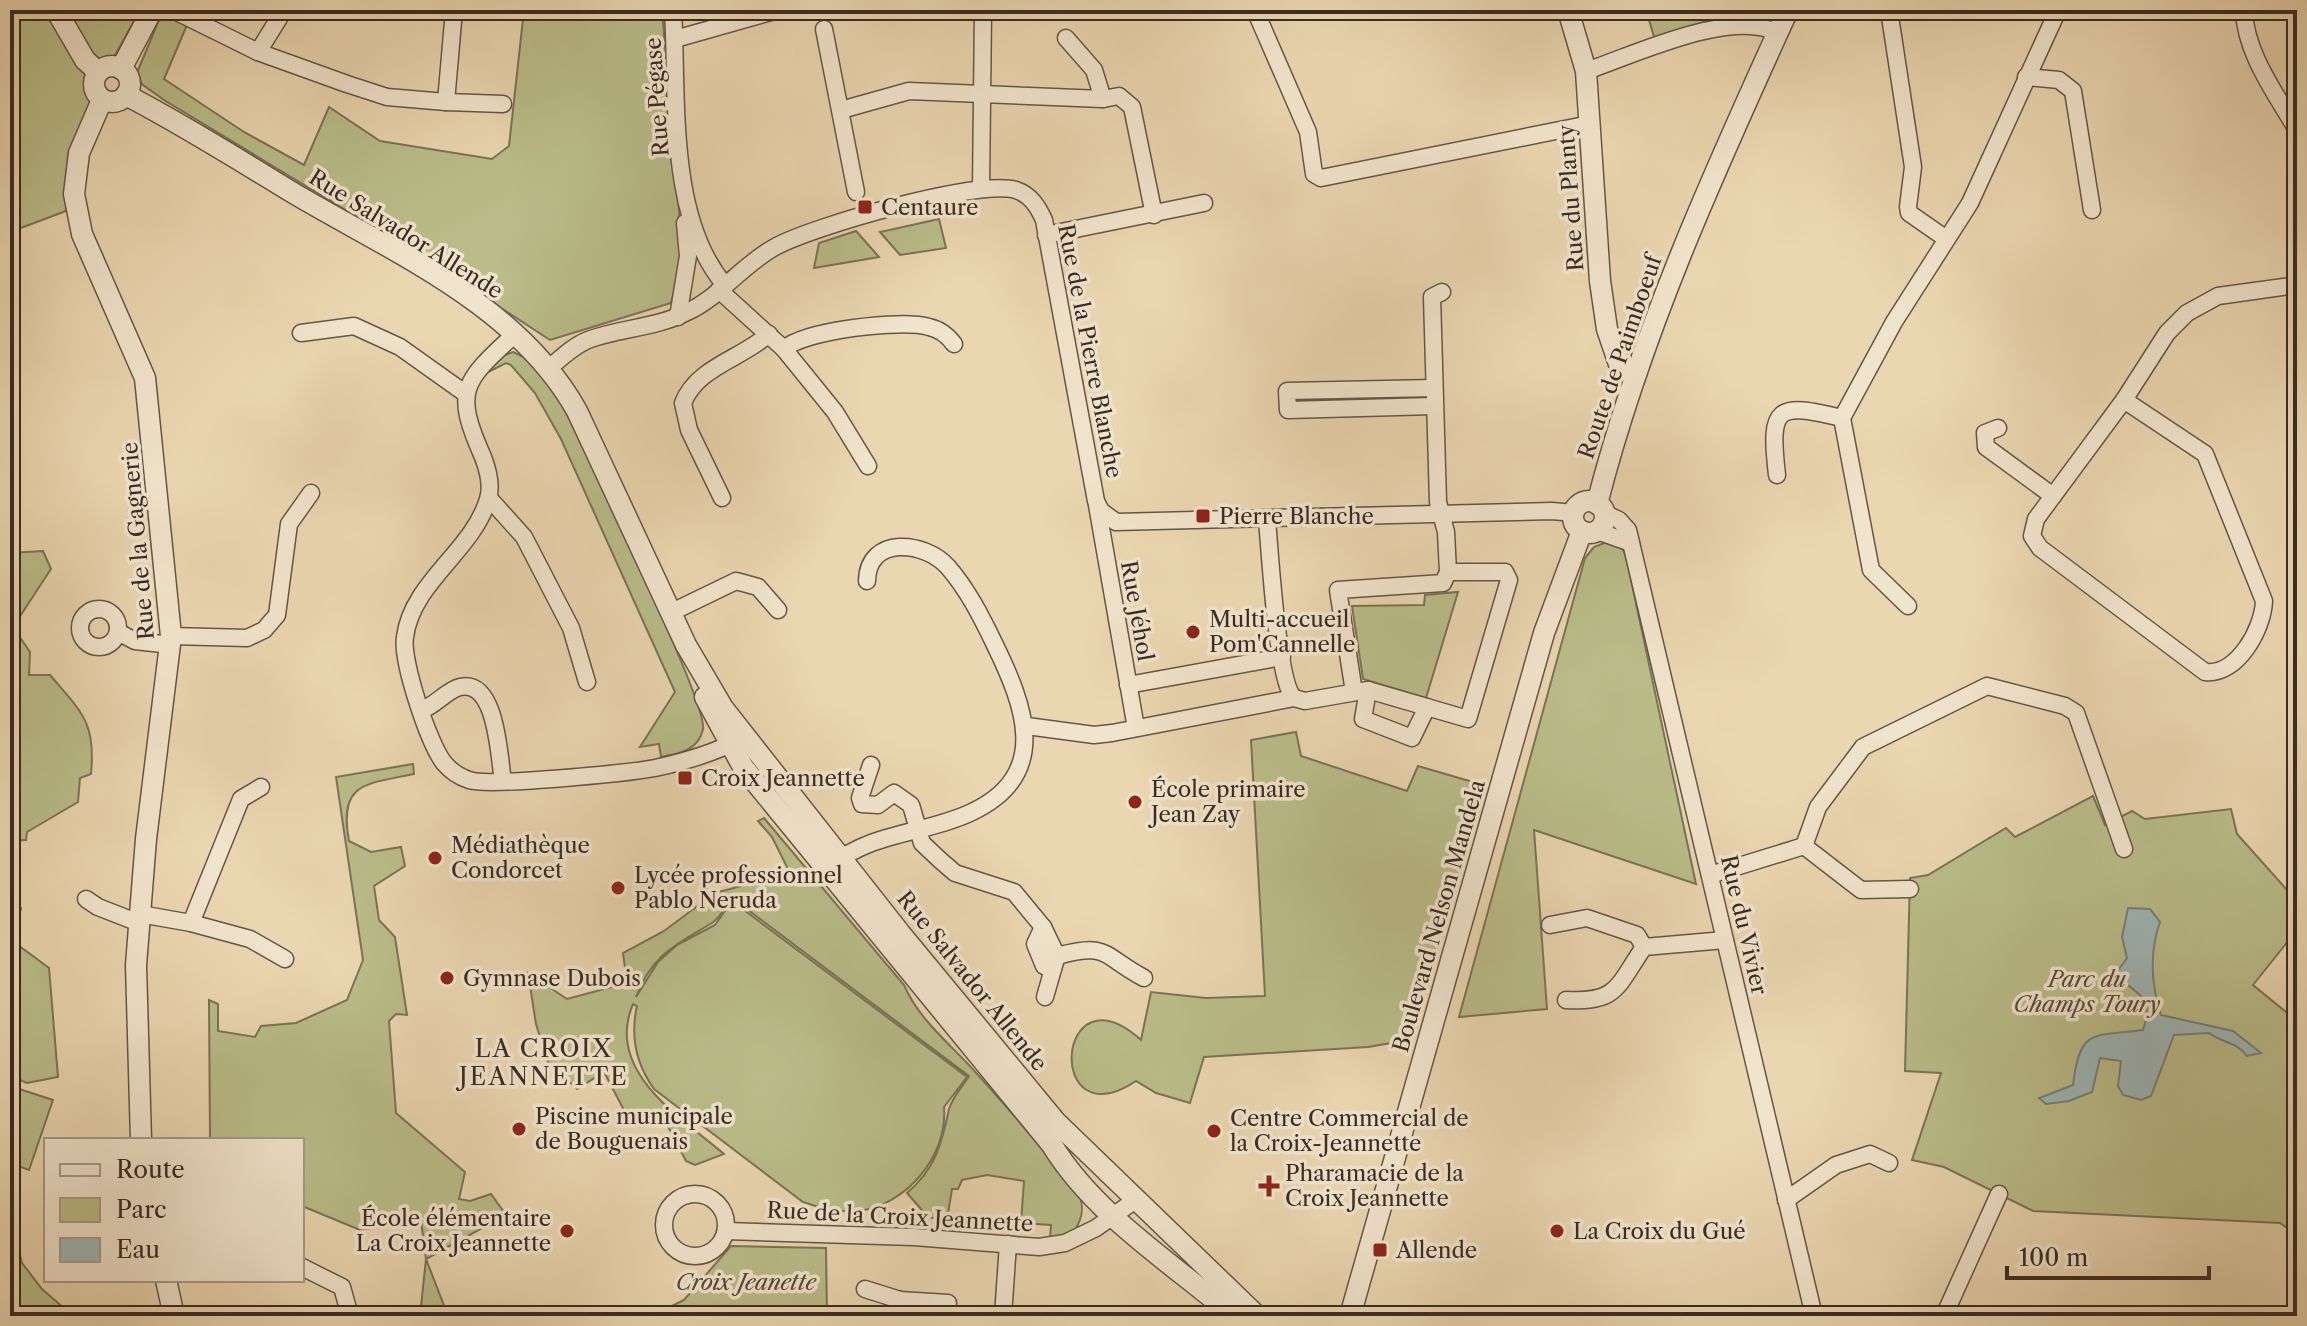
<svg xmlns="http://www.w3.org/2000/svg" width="2307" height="1326" viewBox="0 0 2307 1326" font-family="'Libre Caslon Text',serif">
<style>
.green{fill:#babd89;stroke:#7a7457;stroke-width:2}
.water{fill:#9eb6b7;stroke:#767f7d;stroke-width:2}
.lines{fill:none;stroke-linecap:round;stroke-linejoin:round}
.minor-casing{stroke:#655648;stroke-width:19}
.tertiary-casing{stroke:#655648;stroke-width:23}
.minor{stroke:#f1e4cc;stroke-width:16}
.tertiary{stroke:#f1e4cc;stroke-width:20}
.poi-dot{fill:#8f2418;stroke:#f1e4cc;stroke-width:3}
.labels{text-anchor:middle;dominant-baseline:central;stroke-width:7;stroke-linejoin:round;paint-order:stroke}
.street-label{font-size:22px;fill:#392c25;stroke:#f1e4cc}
.poi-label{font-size:22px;fill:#392c25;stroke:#f1e4cc;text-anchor:start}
.park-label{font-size:22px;font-style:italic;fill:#534939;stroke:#f1e4cc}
.neighbourhood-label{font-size:24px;letter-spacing:2px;fill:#392c25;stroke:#f1e4cc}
</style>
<rect width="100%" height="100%" fill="#ead6b0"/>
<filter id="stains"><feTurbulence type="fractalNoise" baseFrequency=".0025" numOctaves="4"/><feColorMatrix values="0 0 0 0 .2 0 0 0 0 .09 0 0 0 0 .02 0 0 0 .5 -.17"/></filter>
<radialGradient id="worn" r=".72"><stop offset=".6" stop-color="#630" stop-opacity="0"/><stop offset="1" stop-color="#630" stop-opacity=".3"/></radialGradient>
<g class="green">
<polygon points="10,10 140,10 112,61 66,171 66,211 10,232"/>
<polygon points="524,10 662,10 683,258 671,303 550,340 423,257 164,100 143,85 136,75 159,20 171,16 187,25 164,79 244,132 304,165 329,107 380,141 492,159 509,146"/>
<polygon points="1646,10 1737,10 1655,40"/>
<polygon points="939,219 946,248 900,255 880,232"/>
<polygon points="856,231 879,257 814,268 819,243"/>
<path d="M 513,352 L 528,359 L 555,389 C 576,435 708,701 703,729 C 699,750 679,754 661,757 L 659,744 L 640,747 L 675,692 L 561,439 L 535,393 L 511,365 L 506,363 L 486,373 L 505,355 Z"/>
<polygon points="1612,540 1624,551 1628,566 1696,884 1534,830 1547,1009 1459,1017 1585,558 1594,547"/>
<path d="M 43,551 L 51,569 L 13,627 L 30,652 L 29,675 L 50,675 C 82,713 96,722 91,774 L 80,778 L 78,802 L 27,832 L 26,840 L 10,841 L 10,553 Z"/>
<polygon points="1458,592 1426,698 1363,679 1352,606 1424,605 1425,595"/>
<path d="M 1296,732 L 1301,756 L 1407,791 L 1418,766 L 1483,785 L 1409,1040 L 1368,1047 L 1204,1057 L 1190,1103 L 1156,1093 L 1136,1081 C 1044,1142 1055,963 1141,1040 L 1151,992 L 1206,998 L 1265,996 L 1251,740 Z"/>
<path d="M 413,764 L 414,774 C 366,784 338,782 349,841 L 371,852 L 401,847 L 405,866 L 374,886 L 379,920 L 395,937 L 407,1015 L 396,1014 L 389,1021 L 396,1113 L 465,1172 L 459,1199 L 470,1201 L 491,1194 L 506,1215 L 426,1259 L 448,1316 L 420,1316 L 426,1259 L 421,1221 L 360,1230 L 302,1206 L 302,1140 L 210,1140 L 209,1000 L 218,1004 L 218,1031 L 255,1037 L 261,1026 L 296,1023 L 347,1000 L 363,960 L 336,777 Z"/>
<polygon points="2093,796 2105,825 2132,811 2145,819 2231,809 2237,834 2297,901 2297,930 2253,985 2297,1021 2296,1234 2280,1223 2033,1211 1944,1167 1912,1160 1941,1073 1905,1071 1910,878 1928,875 2006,828 2015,837"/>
<path d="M 764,818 L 904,985 C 920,1022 952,1045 978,1075 C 1012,1112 1043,1150 1076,1188 C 1085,1204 1084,1218 1073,1233 L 1050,1238 L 1051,1225 L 1021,1223 L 1024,1181 L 987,1175 L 962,1180 L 958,1189 L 952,1189 L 947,1220 L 928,1217 L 907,1193 C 935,1170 942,1143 949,1109 C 952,1098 963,1086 969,1076 L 732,898 C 726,906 720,918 712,923 C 676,945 652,954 636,997 L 658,962 L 677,945 L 715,925 L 732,901 L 967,1077 L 944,1107 C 948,1156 906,1206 857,1211 C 838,1213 820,1208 803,1202 L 654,1089 C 636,1064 630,1037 637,1006 L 633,1004 C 604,1072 682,1118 724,1154 L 695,1165 L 686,1161 L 661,1113 L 626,1114 L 604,1072 L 577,1089 L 548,1062 L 536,1024 L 528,973 L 567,999 L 627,983 L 623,953 L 664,931 L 715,893 L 790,873 L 772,837 L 758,821 Z"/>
<polygon points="21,908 14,942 49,968 58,1077 27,1083 10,1076 10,909"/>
<polygon points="10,1086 53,1100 29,1170 10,1163"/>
<polygon points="10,1214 22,1263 42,1289 73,1316 10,1316"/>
<polygon points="731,1246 826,1248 827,1316 652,1316 684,1300"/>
</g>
<path class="water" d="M 2128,908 L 2150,909 L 2160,922 C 2149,953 2151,984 2161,1015 L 2233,1031 L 2261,1053 L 2247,1056 C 2237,1042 2222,1043 2209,1033 L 2174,1035 L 2151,1096 L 2141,1100 L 2123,1095 L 2118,1086 L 2121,1061 L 2100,1058 L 2092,1092 L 2069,1101 L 2046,1104 L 2039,1098 L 2073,1085 C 2080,1026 2094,1037 2143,1030 C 2155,997 2135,991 2114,976 L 2127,958 L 2122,937 Z"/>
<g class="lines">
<defs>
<g id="minor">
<polyline points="173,10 258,52 347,84 387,97 446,102 454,10"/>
<path d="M 673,10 C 678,95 667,216 724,284"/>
<polyline points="1255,10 1308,132 1314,174 1321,178 1590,124"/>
<polyline points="1807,10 1846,10"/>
<polyline points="1889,10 1913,167 1908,207 1909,213 1945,238"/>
<path d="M 2244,10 C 2245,53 2276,94 2297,130"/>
<polyline points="824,29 856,192"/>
<polyline points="1066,38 1094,70 1103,99"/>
<polyline points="675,39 778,10"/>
<polyline points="258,52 284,10"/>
<path d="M 1586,71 C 1634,55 1731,8 1778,33"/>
<polyline points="2026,77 2059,80 2073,91 2092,210"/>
<polyline points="446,102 503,104"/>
<polyline points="841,110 909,91 1103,99 1119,96 1132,107 1154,215"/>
<polyline points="981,189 983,10"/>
<polyline points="1046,235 1204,203"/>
<polyline points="719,290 784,349 835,412 868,466"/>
<polyline points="678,317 688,256 685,223"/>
<polyline points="301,333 354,326 400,347 466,394"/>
<path d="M 515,334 C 463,382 453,390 483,457 C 488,470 492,486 488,499 C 473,551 412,582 405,637 C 401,661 429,744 444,763 C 450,770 460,777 469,780 C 488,787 628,773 655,768 C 683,762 716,752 741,739"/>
<path d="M 784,349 C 805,330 902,319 929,327 C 939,329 948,336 954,344"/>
<path d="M 548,369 C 560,359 573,346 588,340 C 620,328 656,328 687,312 C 720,297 742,265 775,247 C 813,226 977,179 1016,190 C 1031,195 1038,207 1044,220 L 1096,501 L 1101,511 L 1116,522 L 1552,511 L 1574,513"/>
<polyline points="1434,388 1287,391 1288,410 1434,406"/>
<path d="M 2124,400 L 2205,454 L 2264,601 C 2263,629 2237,676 2205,672 L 2040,548 L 2032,536 L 2036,519 L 2124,400 L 2167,333 L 2187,313 L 2218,296 L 2297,285"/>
<polyline points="1998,428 1985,433 1986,447 2053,496"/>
<path d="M 1777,475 C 1769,406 1776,402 1842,418"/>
<polyline points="489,498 524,537 571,628 587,682"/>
<path d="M 722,498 L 689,430 L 683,403 C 697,367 741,359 769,334"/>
<polyline points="1097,505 1136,728"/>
<polyline points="1604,513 1619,520 1628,530 1814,1316"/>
<path d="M 1267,520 C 1270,551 1277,682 1294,698"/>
<polyline points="1597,531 1631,543"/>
<polyline points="1908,606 1871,570 1842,418 1894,322 1970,203 2058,10"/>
<circle cx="99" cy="628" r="19"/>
<polyline points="670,613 736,581 758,587 778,610"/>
<polyline points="118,632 135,641 171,645"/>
<polyline points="171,636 247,638 264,630 277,615 289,524 311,493"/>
<polyline points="1128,685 1282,657"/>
<polyline points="1368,690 1363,719 1412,738 1427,707"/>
<polyline points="1354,692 1338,590 1443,583 1448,572"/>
<path d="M 422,710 C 436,705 447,690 460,687 C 497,678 499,758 503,781"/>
<polyline points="1027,726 1094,735 1112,733 1294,698 1305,701 1368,690 1468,719 1509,580 1505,572 1448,572 1446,532 1438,502 1432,297 1442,292"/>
<polyline points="871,765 860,798 862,804 878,805 894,793 911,805 922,843 940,860 955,873 1014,892 1043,927"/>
<polyline points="1804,846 1818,807 1863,747 1987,686 2065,706 2076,713 2124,849"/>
<polyline points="1804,846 1861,890 1910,889"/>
<path d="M 832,865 C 874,831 926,834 972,812 C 1052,774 1024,705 995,645 C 982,618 968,590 948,567 C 925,541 868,535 867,581"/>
<polyline points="1710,875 1804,846"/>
<polyline points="86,899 98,907 139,923"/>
<polyline points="140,914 191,923 241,799 261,787"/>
<polyline points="191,923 250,939 285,959"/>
<polyline points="1550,925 1587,918 1637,935 1644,947"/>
<polygon points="1043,927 1057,956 1053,969 1044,966 1035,944"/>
<path d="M 1057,956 C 1109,942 1101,955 1144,978"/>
<polyline points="1045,997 1053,969"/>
<path d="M 1566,1000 C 1618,1003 1617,986 1644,947 L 1725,940"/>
<circle cx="695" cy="1225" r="31"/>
<polyline points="1786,1200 1836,1165 1870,1154 1889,1163"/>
<polyline points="726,1231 914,1237 1039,1247 1065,1243 1096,1228 1134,1201"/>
<polyline points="302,1267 342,1287 350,1316"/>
<polyline points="865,1289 900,1300 899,1316"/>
<polyline points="900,1300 948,1303"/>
<polyline points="1003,1316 1008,1244"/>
<polyline points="1944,1316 1999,1194"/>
</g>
<g id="tertiary">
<polyline points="56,10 85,60 98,72"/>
<polyline points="1568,10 1586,71 1600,281 1607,329 1619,364 1636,374"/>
<circle cx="112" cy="84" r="18"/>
<polyline points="121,69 152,10"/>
<path d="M 126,95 C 184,125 239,160 295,194 C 395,253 518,305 577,411 L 686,645 L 723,708 L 900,933 L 1056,1122 L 1257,1316"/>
<polyline points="102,100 79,153 74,194 82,234 145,378 171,636 146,839 136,965 141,1140"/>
<circle cx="1589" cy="517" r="16"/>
<path d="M 1597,504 C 1641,332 1715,170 1788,10"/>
<path d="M 705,697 L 743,767 L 1052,1145 C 1094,1214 1173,1264 1234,1316"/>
<polyline points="166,1280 174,1316"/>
<polyline points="1350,1316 1544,633 1582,531"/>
</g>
</defs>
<use href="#minor" class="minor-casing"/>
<use href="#tertiary" class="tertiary-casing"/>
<use href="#minor" class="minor"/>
<use href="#tertiary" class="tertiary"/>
</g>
<g class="poi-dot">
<rect x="857" y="199" width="16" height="16" rx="4"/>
<rect x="1195" y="508" width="16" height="16" rx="4"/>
<circle cx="1193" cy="632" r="8"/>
<rect x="677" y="770" width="16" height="16" rx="4"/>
<circle cx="1135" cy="802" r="8"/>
<circle cx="435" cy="858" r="8"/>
<circle cx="618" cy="888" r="8"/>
<circle cx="447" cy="978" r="8"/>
<circle cx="519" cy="1129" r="8"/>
<circle cx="1214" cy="1131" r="8"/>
<path d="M1265 1174h8v8h8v8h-8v8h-8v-8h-8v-8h8z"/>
<circle cx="567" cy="1231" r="8"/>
<circle cx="1557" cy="1231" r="8"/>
<rect x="1372" y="1242" width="16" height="16" rx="4"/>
</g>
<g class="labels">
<g class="street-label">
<text transform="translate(657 97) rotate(-94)">Rue Pégase</text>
<text transform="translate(1571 198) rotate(-94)">Rue du Planty</text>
<text transform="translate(406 234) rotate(32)">Rue Salvador Allende</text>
<text transform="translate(1090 351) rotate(79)">Rue de la Pierre Blanche</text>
<text transform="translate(1620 357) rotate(-71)">Route de Paimboeuf</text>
<text transform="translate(138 541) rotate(-95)">Rue de la Gagnerie</text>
<text transform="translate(1137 611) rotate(80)">Rue Jéhol</text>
<text transform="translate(1439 916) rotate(-74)">Boulevard Nelson Mandela</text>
<text transform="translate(1744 925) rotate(77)">Rue du Vivier</text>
<text transform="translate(972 981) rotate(51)">Rue Salvador Allende</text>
<text transform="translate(900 1217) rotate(3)">Rue de la Croix Jeannette</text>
</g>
<g class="poi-label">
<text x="881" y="207">Centaure</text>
<text x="1219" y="516">Pierre Blanche</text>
<text x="1209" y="619">Multi-accueil<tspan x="1209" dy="25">Pom'Cannelle</tspan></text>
<text x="701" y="778">Croix Jeannette</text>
<text x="1151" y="789">École primaire<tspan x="1151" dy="25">Jean Zay</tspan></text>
<text x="451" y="845">Médiathèque<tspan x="451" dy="25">Condorcet</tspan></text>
<text x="634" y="875">Lycée professionnel<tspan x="634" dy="25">Pablo Neruda</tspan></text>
<text x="463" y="978">Gymnase Dubois</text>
<text x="535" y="1116">Piscine municipale<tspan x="535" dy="25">de Bouguenais</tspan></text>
<text x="1230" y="1118">Centre Commercial de<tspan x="1230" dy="25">la Croix-Jeannette</tspan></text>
<text x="1285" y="1173">Pharamacie de la<tspan x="1285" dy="25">Croix Jeannette</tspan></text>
<text x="551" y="1218" text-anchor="end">École élémentaire<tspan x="551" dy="25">La Croix Jeannette</tspan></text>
<text x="1573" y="1231">La Croix du Gué</text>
<text x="1396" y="1250">Allende</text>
</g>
<g class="park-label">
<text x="2087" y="979">Parc du<tspan x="2087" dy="25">Champs Toury</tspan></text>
<text x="746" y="1282">Croix Jeanette</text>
</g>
<g class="neighbourhood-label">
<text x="544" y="1048">LA CROIX<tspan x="544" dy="28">JEANNETTE</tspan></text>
</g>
</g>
<rect width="2307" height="1326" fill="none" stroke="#ead6b0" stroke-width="40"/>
<rect x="12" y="12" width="2283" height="1302" fill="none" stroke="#392c25" stroke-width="4"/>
<rect x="20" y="20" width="2267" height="1286" fill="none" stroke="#392c25" stroke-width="2"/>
<rect x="44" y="1138" width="260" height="144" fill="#f1e4cc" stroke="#a79a89" stroke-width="2"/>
<rect x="60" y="1164" width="40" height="12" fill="#f1e4cc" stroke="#a79a89" stroke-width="2"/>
<text x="116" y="1178" font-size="24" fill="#392c25">Route</text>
<rect x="60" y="1198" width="40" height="24" fill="#babd89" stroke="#a79a89" stroke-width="2"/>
<text x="116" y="1218" font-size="24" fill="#392c25">Parc</text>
<rect x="60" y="1238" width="40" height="24" fill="#9eb6b7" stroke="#a79a89" stroke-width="2"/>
<text x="116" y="1258" font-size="24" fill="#392c25">Eau</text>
<path d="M2007 1266v12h202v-12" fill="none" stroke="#392c25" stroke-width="4"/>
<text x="2019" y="1266" font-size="24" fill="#392c25" stroke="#f1e4cc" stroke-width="6" paint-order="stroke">100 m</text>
<rect width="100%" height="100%" filter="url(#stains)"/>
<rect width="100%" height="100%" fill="url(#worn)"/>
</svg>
